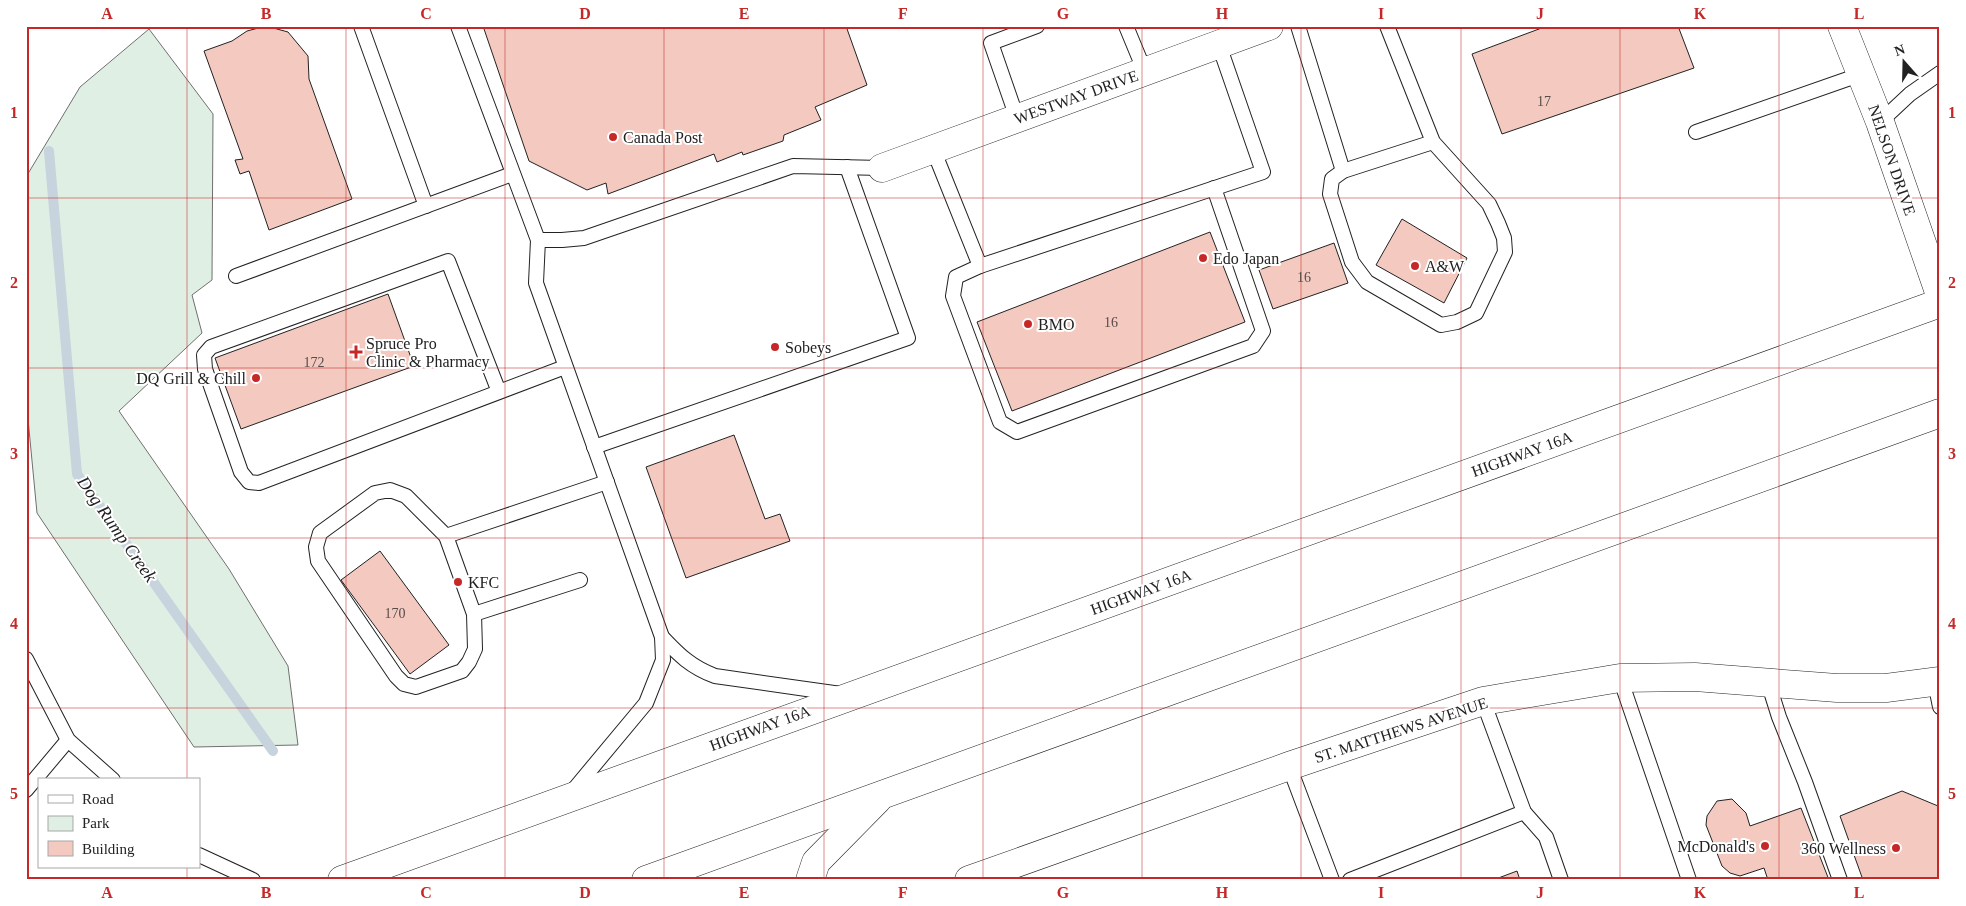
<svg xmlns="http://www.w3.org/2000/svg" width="1966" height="906" viewBox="0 0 1966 906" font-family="'Times New Roman',serif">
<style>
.green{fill:#e0efe3;stroke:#6f6f6f}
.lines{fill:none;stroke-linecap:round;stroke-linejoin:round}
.stream{stroke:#c7d3dd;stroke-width:10}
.building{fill:#f3c9c0;stroke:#222}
.lane-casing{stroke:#222;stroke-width:16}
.street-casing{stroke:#222;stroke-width:29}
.secondary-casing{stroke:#222;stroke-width:29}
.primary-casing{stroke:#222;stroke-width:29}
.lane{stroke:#fff;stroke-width:14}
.street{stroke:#fff;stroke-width:28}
.secondary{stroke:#fff;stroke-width:28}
.primary{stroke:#fff;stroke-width:28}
.grid{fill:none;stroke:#c62828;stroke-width:1;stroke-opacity:0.55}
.poi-dot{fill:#c62828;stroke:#fff;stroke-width:2}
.labels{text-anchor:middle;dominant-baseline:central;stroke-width:4;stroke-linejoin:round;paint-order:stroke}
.number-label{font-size:14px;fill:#564c4a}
.street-label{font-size:16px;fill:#222;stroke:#fff}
.poi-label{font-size:16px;fill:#222;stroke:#fff;text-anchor:start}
.water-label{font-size:18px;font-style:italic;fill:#222;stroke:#fff}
.neatline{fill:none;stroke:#c62828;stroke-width:2}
.grid-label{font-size:16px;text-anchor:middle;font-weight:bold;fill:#c62828}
</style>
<rect width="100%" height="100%" fill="#fff"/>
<polygon class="green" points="149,29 213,114 212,280 192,295 202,333 119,411 229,569 288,666 298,745 194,747 37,513 26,398 26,177 80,87"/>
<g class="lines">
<polyline class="stream" points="49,151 77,474 273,751"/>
</g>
<g class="building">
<polygon points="266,26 288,32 308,56 309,79 352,199 269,230 249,171 240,174 235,160 243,159 204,51 232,41 247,31"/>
<polygon points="483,26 846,26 867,85 815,107 821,120 784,135 783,141 743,155 742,152 717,162 714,154 608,194 606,183 587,190 529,161"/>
<polygon points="1547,26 1678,26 1694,68 1502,134 1472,54"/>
<polygon points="1402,219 1467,258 1444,303 1376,265"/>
<polygon points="1210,232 1245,322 1012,411 977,322"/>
<polygon points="1334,243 1348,283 1273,309 1259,270"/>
<polygon points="388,294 414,366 241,429 215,358"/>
<polygon points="734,435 765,519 780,514 790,541 686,578 646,467"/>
<polygon points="380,551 449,645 410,674 341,580"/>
<polygon points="1902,791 1938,806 1940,812 1940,880 1863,880 1840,816"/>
<polygon points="1732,799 1746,813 1750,826 1801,808 1829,880 1768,880 1764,868 1740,876 1730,873 1722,866 1706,825 1707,816 1717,801"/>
<polygon points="1517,871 1520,880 1493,880"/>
</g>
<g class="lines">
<defs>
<g id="lane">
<polyline points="361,26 426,206"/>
<polyline points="458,26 538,240 536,283 662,637 663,660 646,703 571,793"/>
<polyline points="1126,26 1145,72"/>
<polyline points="1298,26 1343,171"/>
<polyline points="1387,26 1433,142 1489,204 1498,223 1504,238 1505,252 1476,313 1457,322 1441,325 1367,282 1352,262 1330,194 1332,179 1343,171 1433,142"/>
<polyline points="1017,118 991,43 1037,26"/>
<polyline points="1880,122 1910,94 1940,73"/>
<polyline points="1696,132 1862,74"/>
<polyline points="933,149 980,266 1263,172 1219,45"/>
<polyline points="538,240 562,240 584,238 793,166 882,168"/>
<polyline points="980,266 956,277 953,296 1000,422 1017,432 1253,346 1263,331 1214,188"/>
<polyline points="236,276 512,174"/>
<polyline points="499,392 448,261 211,347 204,355 205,369 241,472 249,482 259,483 565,367"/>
<polyline points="594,447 908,338 847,167"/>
<polyline points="446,536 607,482"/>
<polyline points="474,614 475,649 469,662 462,671 416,687 404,684 396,676 318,561 316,547 320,533 375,493 390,490 406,496 446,536 474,614 580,580"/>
<path d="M 662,637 C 679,655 691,667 715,676 L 841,694"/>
<polyline points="26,659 68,740 113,780"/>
<polyline points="1620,678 1689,880"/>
<polyline points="1768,682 1779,717 1805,782 1840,880"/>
<polyline points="1935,682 1940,707"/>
<polyline points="1483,701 1524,812 1546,837 1561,880"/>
<polyline points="1289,766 1332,880"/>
<polyline points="26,790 68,740"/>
<polyline points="199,855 253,880"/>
<polyline points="1350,880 1524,812"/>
</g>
<g id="street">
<polyline points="882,168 1269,26"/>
<polyline points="969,880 1289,766 1483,701 1620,678 1695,677 1837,688 1886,688 1940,681"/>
</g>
<polyline id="secondary" points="1842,26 1880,122 1940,295"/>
<g id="primary">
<polyline points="342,880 1940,303"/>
<polyline points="646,880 1940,413"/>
<polyline points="810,880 816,862 877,800"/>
</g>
</defs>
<use href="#lane" class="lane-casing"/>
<use href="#street" class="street-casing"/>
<use href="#secondary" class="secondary-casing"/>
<use href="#primary" class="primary-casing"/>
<use href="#lane" class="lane"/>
<use href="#street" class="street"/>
<use href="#secondary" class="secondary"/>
<use href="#primary" class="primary"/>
</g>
<path class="grid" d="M 187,26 L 187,780M 346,26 L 346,880M 505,26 L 505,880M 664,26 L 664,880M 824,26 L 824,880M 983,26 L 983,880M 1142,26 L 1142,880M 1301,26 L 1301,880M 1461,26 L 1461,880M 1620,26 L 1620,880M 1779,26 L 1779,880M 26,198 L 1940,198M 26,368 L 1940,368M 26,538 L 1940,538M 26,708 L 1940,708M 187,867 L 187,880"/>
<g class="poi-dot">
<circle cx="613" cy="137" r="5"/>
<circle cx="1203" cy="258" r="5"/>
<circle cx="1415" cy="266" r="5"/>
<circle cx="1028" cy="324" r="5"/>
<circle cx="775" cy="347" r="5"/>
<path d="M353.5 344.5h5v5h5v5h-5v5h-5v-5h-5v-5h5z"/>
<circle cx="256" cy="378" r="5"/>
<circle cx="458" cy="582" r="5"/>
<circle cx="1765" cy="846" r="5"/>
<circle cx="1896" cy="848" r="5"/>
</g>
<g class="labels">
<g class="number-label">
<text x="1544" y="101">17</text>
<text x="1304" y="277">16</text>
<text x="1111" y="322">16</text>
<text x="314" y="362">172</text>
<text x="395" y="613">170</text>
</g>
<g class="street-label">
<text transform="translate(1076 97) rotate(-20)">WESTWAY DRIVE</text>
<text transform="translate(1892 160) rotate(71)">NELSON DRIVE</text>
<text transform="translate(1522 454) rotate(-20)">HIGHWAY 16A</text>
<text transform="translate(1141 592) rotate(-20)">HIGHWAY 16A</text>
<text transform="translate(760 728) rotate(-20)">HIGHWAY 16A</text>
<text transform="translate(1401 730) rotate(-18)">ST. MATTHEWS AVENUE</text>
</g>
<g class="poi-label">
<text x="623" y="137">Canada Post</text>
<text x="1213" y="258">Edo Japan</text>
<text x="1425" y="266">A&amp;W</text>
<text x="1038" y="324">BMO</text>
<text x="366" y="343">Spruce Pro<tspan x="366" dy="18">Clinic &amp; Pharmacy</tspan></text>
<text x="785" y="347">Sobeys</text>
<text x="246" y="378" text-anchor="end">DQ Grill &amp; Chill</text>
<text x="468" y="582">KFC</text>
<text x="1755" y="846" text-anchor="end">McDonald's</text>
<text x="1886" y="848" text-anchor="end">360 Wellness</text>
</g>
<g class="water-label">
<text transform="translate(117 529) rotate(55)">Dog Rump Creek</text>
</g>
</g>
<rect width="1966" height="906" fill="none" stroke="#ffffff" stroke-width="55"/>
<rect x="38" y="778" width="162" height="90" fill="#ffffff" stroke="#a7a7a7"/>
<rect x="48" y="795" width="25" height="8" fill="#ffffff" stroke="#a7a7a7"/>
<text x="82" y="804" font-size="15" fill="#222222">Road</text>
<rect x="48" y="816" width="25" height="15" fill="#e0efe3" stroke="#a7a7a7"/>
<text x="82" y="828" font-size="15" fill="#222222">Park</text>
<rect x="48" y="841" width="25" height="15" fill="#f3c9c0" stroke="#a7a7a7"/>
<text x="82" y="854" font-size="15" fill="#222222">Building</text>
<g transform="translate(1904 62) rotate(340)" stroke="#ffffff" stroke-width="4" paint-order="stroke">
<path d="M0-4L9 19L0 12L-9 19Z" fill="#222222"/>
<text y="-8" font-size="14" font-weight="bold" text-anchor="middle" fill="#222222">N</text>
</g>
<rect x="28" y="28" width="1910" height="850" class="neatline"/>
<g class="grid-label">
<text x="107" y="19">A</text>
<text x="266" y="19">B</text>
<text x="426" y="19">C</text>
<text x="585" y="19">D</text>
<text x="744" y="19">E</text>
<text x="903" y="19">F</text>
<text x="1063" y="19">G</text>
<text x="1222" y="19">H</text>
<text x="1381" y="19">I</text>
<text x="1540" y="19">J</text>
<text x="1700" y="19">K</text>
<text x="1859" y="19">L</text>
<text x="14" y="118">1</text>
<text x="1952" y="118">1</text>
<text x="14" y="288">2</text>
<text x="1952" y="288">2</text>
<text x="14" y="459">3</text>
<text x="1952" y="459">3</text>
<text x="14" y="629">4</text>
<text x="1952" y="629">4</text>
<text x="14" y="799">5</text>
<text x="1952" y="799">5</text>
<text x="107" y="898">A</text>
<text x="266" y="898">B</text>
<text x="426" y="898">C</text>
<text x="585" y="898">D</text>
<text x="744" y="898">E</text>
<text x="903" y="898">F</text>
<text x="1063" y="898">G</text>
<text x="1222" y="898">H</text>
<text x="1381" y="898">I</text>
<text x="1540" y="898">J</text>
<text x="1700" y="898">K</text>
<text x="1859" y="898">L</text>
</g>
</svg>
